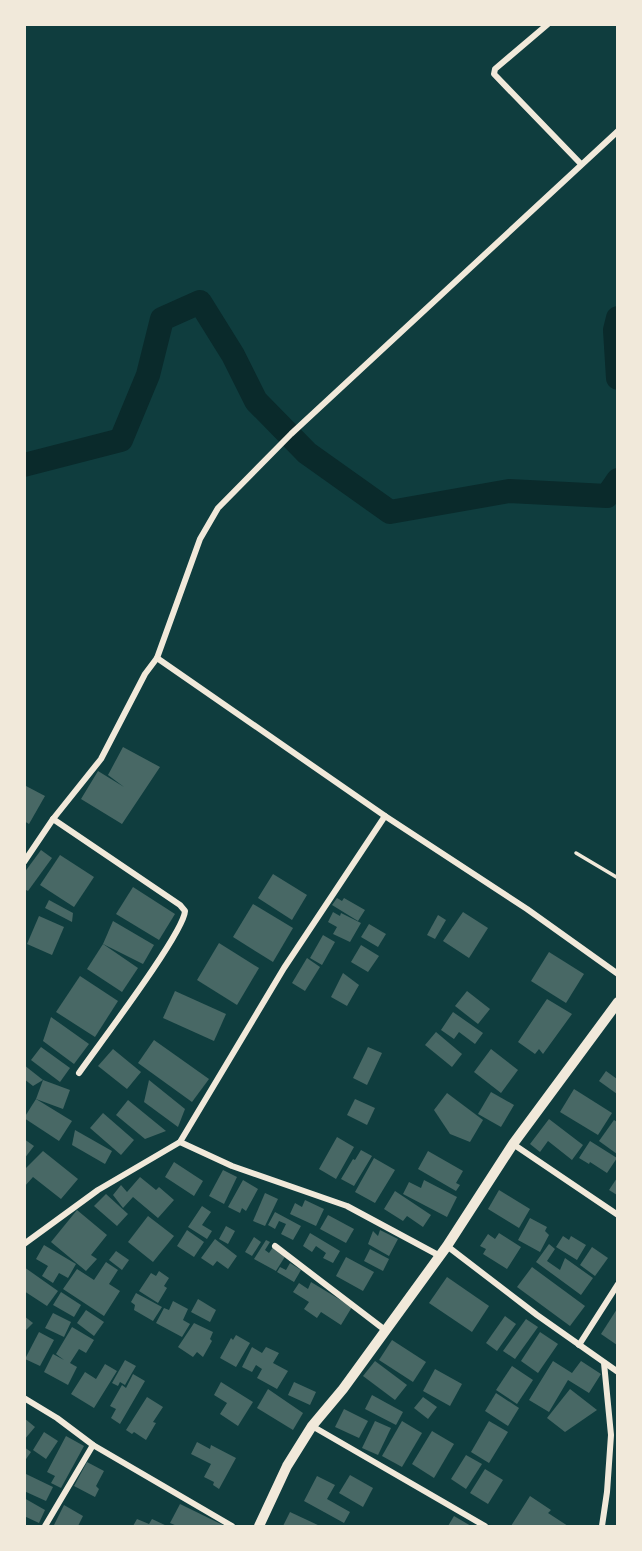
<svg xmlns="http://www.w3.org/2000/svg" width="642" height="1551" viewBox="0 0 642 1551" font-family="Montserrat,sans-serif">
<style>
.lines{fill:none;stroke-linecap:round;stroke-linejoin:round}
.river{stroke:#0a2a2b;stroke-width:24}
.building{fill:#486865}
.service{stroke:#f1e9da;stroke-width:3.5}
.minor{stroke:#f1e9da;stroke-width:6}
.primary{stroke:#f1e9da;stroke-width:10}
</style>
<rect width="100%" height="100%" fill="#0f3d3e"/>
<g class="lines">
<g class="river">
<polyline points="618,318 615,330 618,378"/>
<polyline points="24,465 121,440 148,375 162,319 200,302 233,355 256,401 307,453 390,512 509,491 607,496 618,480"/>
</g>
</g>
<g class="building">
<polygon points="123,747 160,767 122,824 81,799 98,771 124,787 108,775"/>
<polygon points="26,786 45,796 29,824 24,821"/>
<polygon points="41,850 52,858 28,891 24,889 24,873"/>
<polygon points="60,855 94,877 74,907 40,885"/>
<polygon points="273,874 307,895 292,920 258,898"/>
<polygon points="133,887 175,914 159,940 116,914"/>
<polygon points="337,898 342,901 344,898 365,910 358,921 332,905"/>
<polygon points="49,900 73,913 72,922 45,908"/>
<polygon points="253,904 293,928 273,962 233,937"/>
<polygon points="333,912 340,916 341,913 361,923 350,942 333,934 337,927 328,922"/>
<polygon points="463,912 488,928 469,958 443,941"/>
<polygon points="438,915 446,920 435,939 427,935"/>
<polygon points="39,916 64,927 52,955 27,944"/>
<polygon points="113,921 154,945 143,964 103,944"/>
<polygon points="369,924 386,934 378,947 361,937"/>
<polygon points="323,935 335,942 322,965 310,958"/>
<polygon points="219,943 259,968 237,1005 197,980"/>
<polygon points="103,944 138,968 122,992 87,969"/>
<polygon points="361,945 379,956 368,972 351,962"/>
<polygon points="549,952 584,974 566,1003 531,981"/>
<polygon points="307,958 320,967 305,991 292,983"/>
<polygon points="343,973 359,985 347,1006 331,997"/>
<polygon points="80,976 118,1001 95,1037 56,1012"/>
<polygon points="175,991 226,1014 214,1041 163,1018"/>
<polygon points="467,991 490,1009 478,1024 455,1006"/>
<polygon points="547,999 572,1014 543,1054 539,1049 535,1054 518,1042"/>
<polygon points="453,1012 483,1033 475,1044 459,1032 454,1039 441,1030"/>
<polygon points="51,1017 89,1044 74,1064 43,1041"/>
<polygon points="436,1032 462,1054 452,1067 425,1045"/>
<polygon points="154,1040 209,1079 192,1102 138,1063"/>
<polygon points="41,1047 70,1068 60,1082 31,1060"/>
<polygon points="368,1047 382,1053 367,1085 353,1078"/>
<polygon points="113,1049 141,1072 127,1089 98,1066"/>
<polygon points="491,1049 518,1070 501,1093 474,1072"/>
<polygon points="24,1065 43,1080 33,1086 24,1079"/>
<polygon points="606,1071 617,1079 617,1094 599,1081"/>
<polygon points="43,1080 70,1090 63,1109 36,1099"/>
<polygon points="149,1080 185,1109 178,1127 144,1102"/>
<polygon points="574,1089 612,1113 598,1135 560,1112"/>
<polygon points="491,1092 514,1105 501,1127 478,1114"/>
<polygon points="447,1093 483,1120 470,1142 450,1134 434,1110"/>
<polygon points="36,1099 72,1121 59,1141 24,1118"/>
<polygon points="355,1099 375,1108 367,1125 347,1115"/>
<polygon points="128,1100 166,1131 145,1139 116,1115"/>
<polygon points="103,1113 134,1140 121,1155 90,1128"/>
<polygon points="549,1119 583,1145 572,1160 548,1141 540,1152 530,1144"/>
<polygon points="614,1120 617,1122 617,1154 599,1141"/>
<polygon points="75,1130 112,1151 105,1164 72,1145"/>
<polygon points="337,1137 354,1147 336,1179 319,1169"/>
<polygon points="24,1139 34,1146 24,1159"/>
<polygon points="590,1141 617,1158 607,1173 590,1162 589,1164 579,1158"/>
<polygon points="361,1150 372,1156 354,1186 341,1179 353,1159 355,1160"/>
<polygon points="43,1151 78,1179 61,1199 33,1177 24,1187 24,1170"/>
<polygon points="428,1151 463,1171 456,1183 460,1185 456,1191 418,1169"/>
<polygon points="374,1158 395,1170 375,1203 355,1192"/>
<polygon points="174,1162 203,1181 194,1196 165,1177"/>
<polygon points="223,1170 237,1177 224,1204 209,1196"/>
<polygon points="140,1177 156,1190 159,1187 174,1200 158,1218 133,1197 123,1208 113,1195 121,1185 127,1192"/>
<polygon points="617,1178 617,1195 609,1190"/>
<polygon points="243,1180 258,1189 246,1211 242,1208 240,1213 228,1207"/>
<polygon points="424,1180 457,1197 447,1217 403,1194 409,1182 421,1188"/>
<polygon points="499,1190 530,1209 519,1228 488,1209"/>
<polygon points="395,1191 431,1215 423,1227 407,1216 403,1221 384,1209"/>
<polygon points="265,1193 278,1199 265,1226 253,1221"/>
<polygon points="106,1194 128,1214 117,1226 94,1206"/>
<polygon points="305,1200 324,1209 316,1226 290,1214 295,1203 302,1207"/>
<polygon points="202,1206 211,1212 202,1225 212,1231 207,1239 188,1227"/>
<polygon points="77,1210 107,1235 91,1255 97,1259 86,1271 51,1242"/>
<polygon points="275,1212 301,1226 293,1240 281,1234 286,1224 279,1221 275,1229 268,1225"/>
<polygon points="328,1215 354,1229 346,1243 320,1229"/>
<polygon points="148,1216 174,1236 153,1262 128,1242"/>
<polygon points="530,1218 547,1227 545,1231 549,1235 540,1252 518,1240"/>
<polygon points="226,1226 235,1231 228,1244 219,1239"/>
<polygon points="187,1230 204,1242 194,1257 177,1246"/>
<polygon points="380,1230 398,1239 389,1256 368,1244 373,1231 378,1236"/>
<polygon points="310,1233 340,1251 333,1263 323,1258 326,1253 316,1246 312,1252 303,1246"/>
<polygon points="499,1233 521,1247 507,1269 483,1254 486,1249 480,1246 488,1234 495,1239"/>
<polygon points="563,1236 569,1240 571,1236 586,1245 577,1260 556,1247"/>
<polygon points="254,1237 261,1242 252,1256 245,1252"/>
<polygon points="215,1239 237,1256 228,1269 217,1261 213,1266 201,1258"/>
<polygon points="266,1240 270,1242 265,1250 269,1253 273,1247 286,1255 276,1271 254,1259"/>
<polygon points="549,1244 555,1249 547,1261 560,1270 565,1258 593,1278 581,1295 536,1262"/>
<polygon points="44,1245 76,1264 68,1278 59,1273 53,1283 42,1276 48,1266 36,1259"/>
<polygon points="592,1247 608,1258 595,1276 580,1265"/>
<polygon points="370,1249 389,1259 383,1271 364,1261"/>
<polygon points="116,1251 129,1260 122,1270 109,1260"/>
<polygon points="346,1257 374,1272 363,1291 336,1276"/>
<polygon points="106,1262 118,1270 109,1284 120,1291 104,1316 63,1289 77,1269 94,1280"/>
<polygon points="290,1263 301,1270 294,1282 277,1272 280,1267 286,1270"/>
<polygon points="24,1267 58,1291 47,1306 24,1291"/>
<polygon points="532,1267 585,1306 570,1326 517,1287"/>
<polygon points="159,1271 169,1278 164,1286 167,1288 158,1303 139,1291 151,1273 156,1276"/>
<polygon points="447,1277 489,1306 472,1332 429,1303"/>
<polygon points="311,1282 352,1307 341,1325 321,1312 317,1318 304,1309 309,1302 293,1292 299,1283 308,1289"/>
<polygon points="61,1292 81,1305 74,1317 53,1305"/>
<polygon points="136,1293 162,1307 153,1321 134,1310 135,1305 131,1302"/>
<polygon points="198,1299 216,1310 210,1322 191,1312"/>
<polygon points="173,1301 188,1309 183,1320 190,1324 182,1337 156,1323 164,1308 169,1310"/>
<polygon points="617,1309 617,1345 601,1334"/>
<polygon points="86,1310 104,1322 94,1336 77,1323"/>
<polygon points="53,1313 71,1322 64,1337 45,1328"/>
<polygon points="24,1316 33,1323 24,1332"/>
<polygon points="505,1316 516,1324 497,1351 486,1343"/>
<polygon points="526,1319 538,1327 515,1359 503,1351"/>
<polygon points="194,1323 213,1332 210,1339 212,1341 203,1357 197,1352 193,1357 178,1347"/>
<polygon points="72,1327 94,1340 86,1353 79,1349 70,1363 77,1367 68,1385 44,1372 53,1354 64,1360 56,1354"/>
<polygon points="39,1332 54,1340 40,1366 25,1359"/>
<polygon points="540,1332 558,1344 538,1373 521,1361"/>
<polygon points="236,1335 250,1343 236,1367 220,1358 231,1338 233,1340"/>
<polygon points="392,1340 426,1362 413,1382 379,1360"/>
<polygon points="252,1347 262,1353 266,1347 279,1353 273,1363 288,1371 277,1389 257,1378 262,1369 256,1365 252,1372 242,1367"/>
<polygon points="125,1360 136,1366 125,1385 120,1382 118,1386 112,1383"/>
<polygon points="375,1361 407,1385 395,1400 363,1376"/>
<polygon points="553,1361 572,1373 581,1361 601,1374 589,1393 568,1380 549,1412 529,1400"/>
<polygon points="105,1364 117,1371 94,1408 71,1394 85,1372 96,1379"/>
<polygon points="512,1366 533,1380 517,1404 496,1390"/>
<polygon points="435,1369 462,1384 450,1406 423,1391"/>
<polygon points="133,1374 145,1381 120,1424 111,1418 116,1409 110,1406 122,1385 126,1388"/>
<polygon points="221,1382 253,1402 238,1426 220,1414 227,1403 214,1395"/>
<polygon points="294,1382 316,1392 310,1405 288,1395"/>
<polygon points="268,1389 303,1413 293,1430 257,1408"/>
<polygon points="570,1389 597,1410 565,1432 547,1418"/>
<polygon points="496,1393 519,1408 508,1426 485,1411"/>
<polygon points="372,1395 403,1412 396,1425 365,1409"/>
<polygon points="147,1397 163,1407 153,1422 156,1423 146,1440 134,1432 132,1434 126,1430"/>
<polygon points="423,1397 437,1407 428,1419 414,1408"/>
<polygon points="344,1409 368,1421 359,1438 335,1427"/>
<polygon points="24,1418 35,1427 24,1440"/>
<polygon points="375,1421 391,1428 378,1455 362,1448"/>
<polygon points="402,1421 422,1433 402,1467 382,1456"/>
<polygon points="489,1421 508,1432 489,1463 471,1452"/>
<polygon points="432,1431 454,1444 434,1478 412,1464"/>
<polygon points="44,1432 58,1441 46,1459 33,1450"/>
<polygon points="66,1436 84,1446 61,1488 51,1483 55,1476 47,1472"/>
<polygon points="197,1442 210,1449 211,1445 236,1458 219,1489 213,1485 214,1482 204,1477 211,1464 191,1454"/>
<polygon points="24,1447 31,1452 24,1462"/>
<polygon points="466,1455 482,1464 466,1489 451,1479"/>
<polygon points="87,1462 104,1471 96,1486 99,1489 95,1497 74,1486"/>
<polygon points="485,1469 503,1480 488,1504 470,1493"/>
<polygon points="26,1474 53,1487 46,1501 24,1491"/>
<polygon points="350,1475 373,1488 363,1507 339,1493"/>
<polygon points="317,1476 335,1485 327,1499 350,1512 344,1523 304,1501"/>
<polygon points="530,1496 551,1510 548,1513 568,1526 511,1526"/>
<polygon points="24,1498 45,1510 39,1523 24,1516"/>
<polygon points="180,1504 225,1526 177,1526 170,1523"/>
<polygon points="64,1505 83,1516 78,1526 54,1525"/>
<polygon points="290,1512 320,1526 283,1526"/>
<polygon points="454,1516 471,1526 448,1526"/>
<polygon points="137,1519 149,1524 152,1519 167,1526 133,1526"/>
</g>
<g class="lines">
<polyline class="service" points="576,853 618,878"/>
<g class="minor">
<polyline points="548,24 495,69 494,74 580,163"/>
<polyline points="157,658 385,816 527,909 618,974"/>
<path d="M 53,819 L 180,905 L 185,911 C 184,933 97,1047 79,1073"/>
<polyline points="24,862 53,819 101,759 145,674 157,658 200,539 218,508 291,434 618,131"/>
<polyline points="180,1142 232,1166 347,1206 440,1256"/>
<polyline points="513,1144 618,1215"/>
<polyline points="24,1244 98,1190 180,1142 284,968 385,816"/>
<polyline points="275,1246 385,1330"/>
<polyline points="447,1246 537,1315 618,1372"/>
<polyline points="579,1345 618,1284"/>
<polyline points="24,1398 57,1418 93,1445 232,1526"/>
<polyline points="312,1426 485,1526"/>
<polyline points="45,1526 93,1445"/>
<polyline points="602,1526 607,1492 611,1435 604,1363"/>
</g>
<polyline class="primary" points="259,1526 287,1466 312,1426 343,1389 447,1246 513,1144 618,1002"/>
</g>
<rect width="642" height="1551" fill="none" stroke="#f1e9da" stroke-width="52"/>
</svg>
